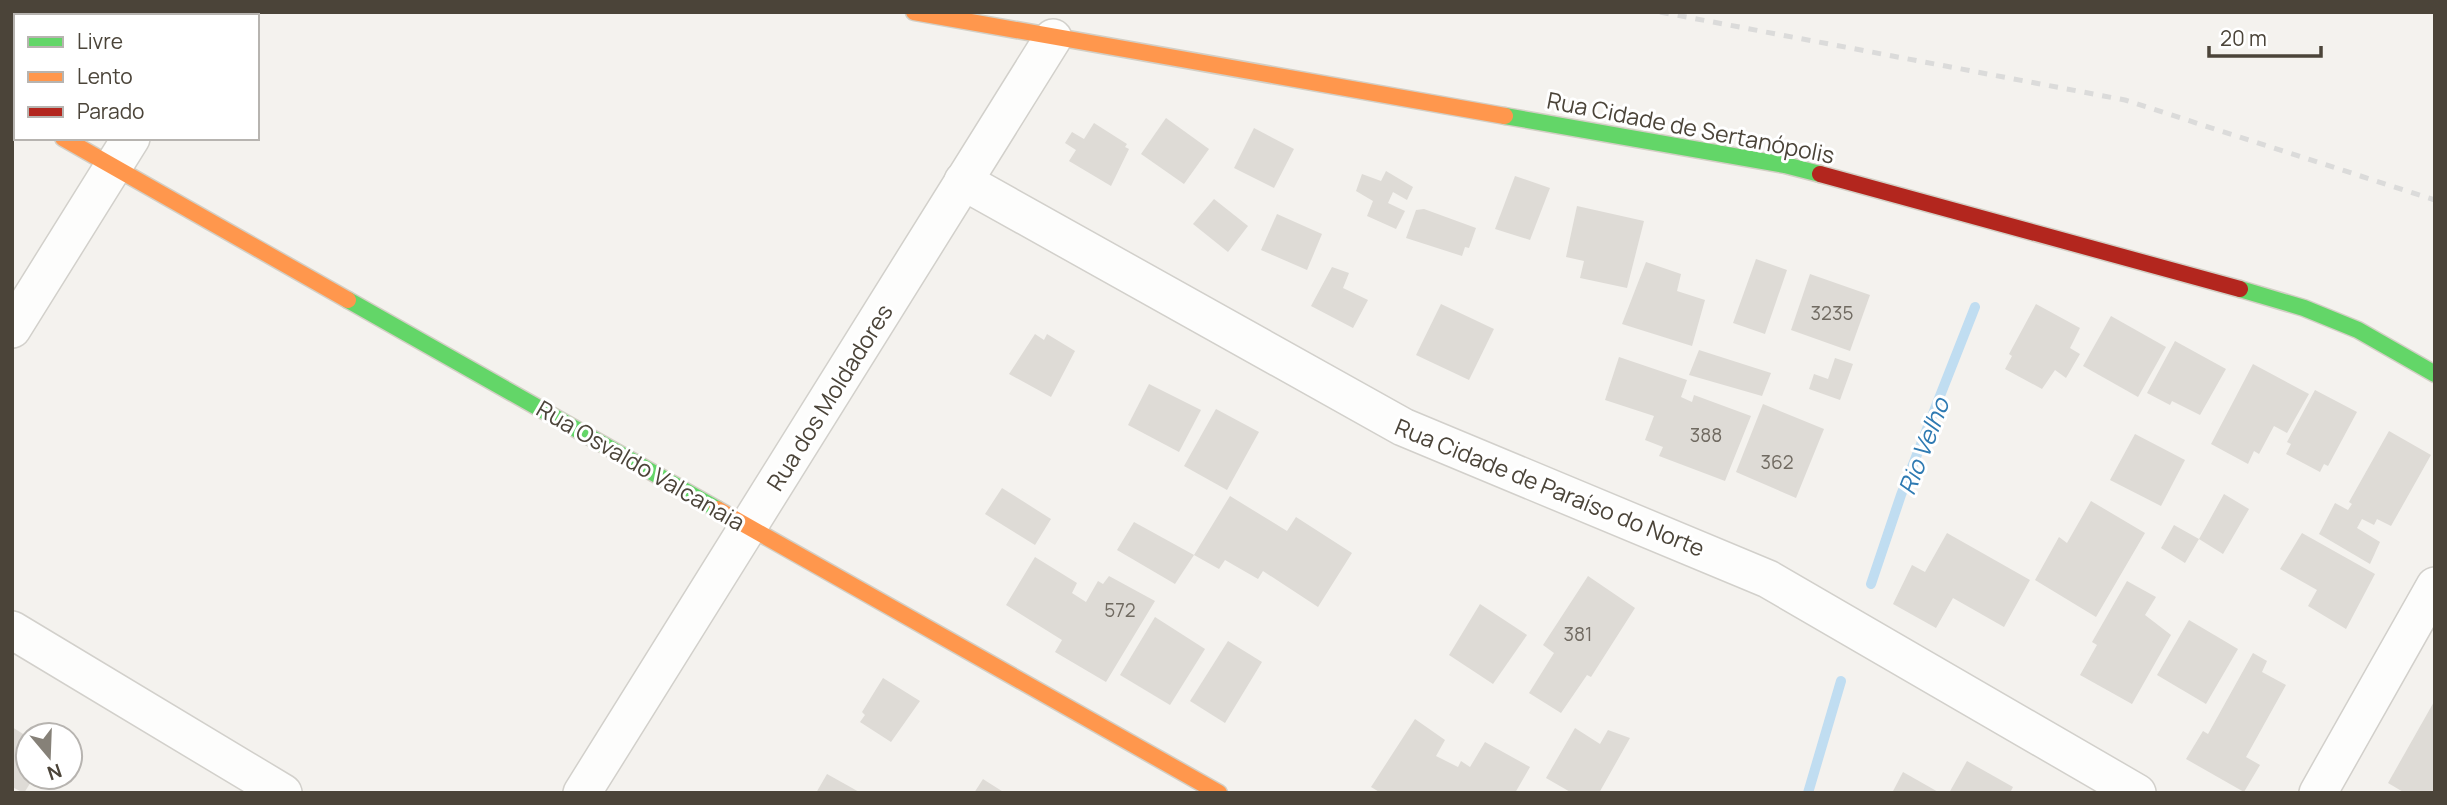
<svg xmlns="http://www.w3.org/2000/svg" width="2447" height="805" viewBox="0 0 2447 805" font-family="Manrope,sans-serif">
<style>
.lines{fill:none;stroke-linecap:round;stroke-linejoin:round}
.stream{stroke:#c0ddf1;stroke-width:10}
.building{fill:#dedbd6}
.street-casing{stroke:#d2d0cb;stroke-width:40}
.fast-casing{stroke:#d3cfc5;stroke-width:19}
.slow-casing{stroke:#d3cfc5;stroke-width:19}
.jam-casing{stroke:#d3cfc5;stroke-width:19}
.street{stroke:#fdfdfc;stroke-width:37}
.fast{stroke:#63d668;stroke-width:16}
.slow{stroke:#ff974d;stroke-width:16}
.jam{stroke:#b3261e;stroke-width:16}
.rail{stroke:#dbdbda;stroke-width:5;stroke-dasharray:9 9;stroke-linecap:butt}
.labels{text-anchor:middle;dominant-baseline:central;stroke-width:6;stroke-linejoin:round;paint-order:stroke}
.number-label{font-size:19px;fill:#706a61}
.street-label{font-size:23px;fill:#4b4439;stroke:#fff}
.water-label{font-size:24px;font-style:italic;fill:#2e7ab2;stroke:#fff}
</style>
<rect width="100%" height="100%" fill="#f4f2ee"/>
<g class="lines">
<g class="stream">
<polyline points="1871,584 1901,495 1975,307"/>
<polyline points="1808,793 1841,681"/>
</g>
</g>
<g class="building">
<polygon points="1166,118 1209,149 1184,184 1141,154"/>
<polygon points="1094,123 1127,144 1125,147 1129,149 1111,186 1069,161 1076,150 1065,143 1072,132 1084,139"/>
<polygon points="1254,128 1294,149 1274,188 1234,168"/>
<polygon points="1386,171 1413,187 1407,200 1393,192 1388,203 1405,211 1396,229 1367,216 1373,201 1356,191 1362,174 1381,181"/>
<polygon points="1515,176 1550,188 1530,240 1495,229"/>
<polygon points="1214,199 1248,226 1228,252 1193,224"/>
<polygon points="1577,206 1644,221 1627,288 1580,278 1584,261 1566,257"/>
<polygon points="1424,209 1476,228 1469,248 1465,247 1462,256 1406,238 1416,210"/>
<polygon points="1277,214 1322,234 1307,270 1261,250"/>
<polygon points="1756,259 1787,270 1765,334 1733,323"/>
<polygon points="1646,262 1681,274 1677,291 1705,300 1692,346 1622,324"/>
<polygon points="1332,267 1349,273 1343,288 1368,300 1353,328 1311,306"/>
<polygon points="1810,274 1870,295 1850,351 1791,330"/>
<polygon points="1441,304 1494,329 1469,380 1416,355"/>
<polygon points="2036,304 2080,328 2070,348 2080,354 2066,378 2055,370 2042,389 2005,369 2012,356 2009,354"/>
<polygon points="2111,316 2166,347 2138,397 2083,366"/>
<polygon points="1035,334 1044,340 1047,334 1075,351 1051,397 1009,374"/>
<polygon points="2175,341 2226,369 2200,415 2172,401 2170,405 2147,393"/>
<polygon points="1699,350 1771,373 1762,396 1689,375"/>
<polygon points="1619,357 1687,380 1681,397 1692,402 1694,395 1751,416 1725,481 1659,456 1663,447 1645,440 1654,416 1605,400"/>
<polygon points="1835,358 1853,364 1840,400 1809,389 1814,374 1828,379"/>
<polygon points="2253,364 2309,394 2287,433 2274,426 2259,454 2254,451 2248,464 2211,444"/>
<polygon points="1149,384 1201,410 1179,452 1128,425"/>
<polygon points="2315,390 2357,412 2328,466 2324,464 2320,472 2286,454 2291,444 2287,442"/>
<polygon points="1763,404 1824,429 1796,498 1736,472"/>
<polygon points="1216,409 1259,432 1227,490 1184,466"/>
<polygon points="2389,431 2431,455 2391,526 2377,519 2374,525 2362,519 2357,528 2380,542 2370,564 2319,534 2335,503 2348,510 2352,504 2349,502"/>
<polygon points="2135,434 2185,460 2161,506 2110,480"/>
<polygon points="1002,488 1051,519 1035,545 985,514"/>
<polygon points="2224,494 2249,509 2223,554 2199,539 2185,563 2161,548 2174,525 2199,539"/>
<polygon points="1230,496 1287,531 1296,517 1352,553 1318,607 1263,571 1258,579 1225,560 1219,569 1194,555"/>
<polygon points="2091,501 2145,533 2096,617 2035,580 2059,537 2067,543"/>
<polygon points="1134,522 1194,555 1175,584 1117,550"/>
<polygon points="1947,533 2030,580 2004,627 1953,598 1936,628 1893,604 1912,565 1925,572"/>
<polygon points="2302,533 2375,574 2346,629 2308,606 2317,590 2280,569"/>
<polygon points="1035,557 1077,583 1072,593 1086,602 1098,581 1103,584 1109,576 1155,601 1106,682 1055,652 1062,640 1006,605"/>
<polygon points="1588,576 1635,608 1591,677 1587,675 1561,713 1529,693 1554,653 1543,645"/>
<polygon points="2127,581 2156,597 2145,615 2171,635 2132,704 2080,675 2097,645 2092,642"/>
<polygon points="1480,604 1527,635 1493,684 1449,655"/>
<polygon points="1155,617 1205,649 1170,705 1120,675"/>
<polygon points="2189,620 2238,649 2206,704 2157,675"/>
<polygon points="1228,641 1262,662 1225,723 1190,701"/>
<polygon points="2253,653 2267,661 2262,672 2286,685 2246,757 2260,765 2244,792 2186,759 2203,731 2208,734"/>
<polygon points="883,678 920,701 891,742 860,722 865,715 862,712"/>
<polygon points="2435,700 2435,793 2405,793 2388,783"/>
<polygon points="1415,719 1445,740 1436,756 1458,767 1461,761 1470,767 1485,742 1530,767 1515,793 1381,793 1371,787"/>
<polygon points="12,727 28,737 28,777 34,777 24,793 12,787"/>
<polygon points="1575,728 1600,744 1608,730 1630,738 1599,793 1572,793 1546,778"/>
<polygon points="1967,761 2013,787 2010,793 1949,793"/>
<polygon points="1903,772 1940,793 1892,793"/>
<polygon points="827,774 861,793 816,793"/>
<polygon points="983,779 986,781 1005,793 974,793"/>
</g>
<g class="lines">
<defs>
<g id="street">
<polyline points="208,16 210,12"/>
<polyline points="12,110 16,112"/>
<polyline points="963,181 1403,427 1768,579 2137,793"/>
<polyline points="12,329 131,138"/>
<polyline points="12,630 283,793"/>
<polyline points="582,793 1053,38"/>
<polyline points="2318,793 2435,586"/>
</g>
<g id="fast">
<polyline points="1505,116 1785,165 1820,174"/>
<polyline points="2240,289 2304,308 2358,330 2435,374"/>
<polyline points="348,300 717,509"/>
</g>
<g id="slow">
<polyline points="914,12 1505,116"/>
<polyline points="63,138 348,300"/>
<polyline points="717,509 1219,793"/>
</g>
<polyline id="jam" points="1820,174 2240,289"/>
</defs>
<use href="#street" class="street-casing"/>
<use href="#fast" class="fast-casing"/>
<use href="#slow" class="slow-casing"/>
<use href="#jam" class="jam-casing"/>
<use href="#street" class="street"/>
<use href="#fast" class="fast"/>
<use href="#slow" class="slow"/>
<use href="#jam" class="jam"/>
<polyline class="rail" points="1660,12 2125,100 2435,200"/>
</g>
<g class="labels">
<g class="number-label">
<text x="1832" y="313">3235</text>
<text x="1706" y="435">388</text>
<text x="1777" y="462">362</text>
<text x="1120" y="610">572</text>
<text x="1578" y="634">381</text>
</g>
<g class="street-label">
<text transform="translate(1691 127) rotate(11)">Rua Cidade de Sertanópolis</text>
<text transform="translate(829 397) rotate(-58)">Rua dos Moldadores</text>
<text transform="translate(641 465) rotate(30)">Rua Osvaldo Valcanaia</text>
<text transform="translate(1550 487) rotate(22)">Rua Cidade de Paraíso do Norte</text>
</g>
<g class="water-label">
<text transform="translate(1923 446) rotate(-69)">Rio Velho</text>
</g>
</g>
<rect width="2447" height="805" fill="none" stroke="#4b4439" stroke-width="28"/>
<rect x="14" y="14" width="245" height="126" fill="#ffffff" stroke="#b7b4b0" stroke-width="2"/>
<rect x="28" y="37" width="35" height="10" fill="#63d668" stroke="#b7b4b0" stroke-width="2"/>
<text x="77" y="49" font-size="21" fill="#4b4439">Livre</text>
<rect x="28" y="72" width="35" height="10" fill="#ff974d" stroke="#b7b4b0" stroke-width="2"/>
<text x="77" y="84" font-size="21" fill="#4b4439">Lento</text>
<rect x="28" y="107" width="35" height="10" fill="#b3261e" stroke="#b7b4b0" stroke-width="2"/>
<text x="77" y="119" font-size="21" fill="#4b4439">Parado</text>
<g transform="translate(49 756) rotate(161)"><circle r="33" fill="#ffffff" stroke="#b7b4b0" stroke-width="2"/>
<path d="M0-5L12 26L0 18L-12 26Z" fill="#868178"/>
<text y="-10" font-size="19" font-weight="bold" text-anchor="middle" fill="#4b4439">N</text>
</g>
<path d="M2209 46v10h112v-10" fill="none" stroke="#4b4439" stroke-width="3.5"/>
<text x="2220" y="46" font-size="21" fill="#4b4439" stroke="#ffffff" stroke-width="5" paint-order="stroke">20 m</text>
</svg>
